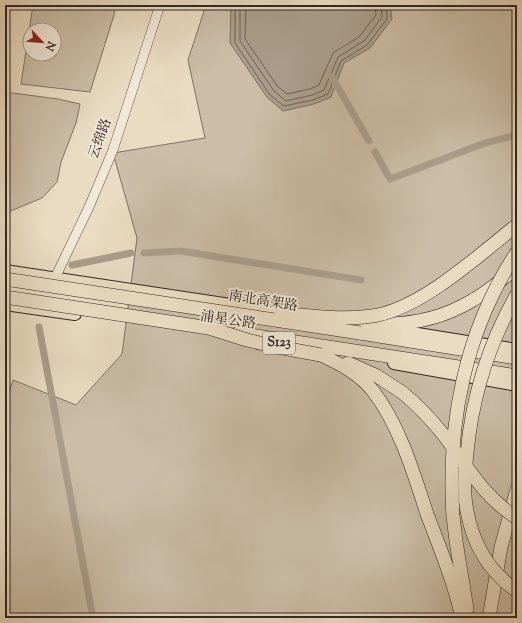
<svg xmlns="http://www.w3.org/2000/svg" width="522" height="623" viewBox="0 0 522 623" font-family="'Sorts Mill Goudy','Noto Serif SC',serif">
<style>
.green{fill:#cbbda7;stroke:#7e7264;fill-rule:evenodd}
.water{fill:#ab9e8c;stroke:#7a6e61}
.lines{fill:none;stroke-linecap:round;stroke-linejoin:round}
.shore{stroke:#6e6256;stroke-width:1}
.canal{stroke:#ab9e8c;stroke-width:7}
.minor-casing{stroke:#5f5449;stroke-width:10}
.major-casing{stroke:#312620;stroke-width:14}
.highway-casing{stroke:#312620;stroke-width:14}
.minor{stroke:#f1e8d8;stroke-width:9}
.major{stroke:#eadcc3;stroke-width:12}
.highway{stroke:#eadcc3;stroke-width:13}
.highway-bridge-casing{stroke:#312620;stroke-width:14;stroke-linecap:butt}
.highway-bridge{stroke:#eadcc3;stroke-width:13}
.labels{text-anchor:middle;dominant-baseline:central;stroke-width:3.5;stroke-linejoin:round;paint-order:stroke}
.shield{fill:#f1e8d8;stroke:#6b6057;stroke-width:1}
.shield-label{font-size:13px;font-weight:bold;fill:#312620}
.street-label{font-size:14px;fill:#312620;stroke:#f1e8d8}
</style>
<rect width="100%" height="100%" fill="#eadcc3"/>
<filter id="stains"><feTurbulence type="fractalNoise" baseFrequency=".005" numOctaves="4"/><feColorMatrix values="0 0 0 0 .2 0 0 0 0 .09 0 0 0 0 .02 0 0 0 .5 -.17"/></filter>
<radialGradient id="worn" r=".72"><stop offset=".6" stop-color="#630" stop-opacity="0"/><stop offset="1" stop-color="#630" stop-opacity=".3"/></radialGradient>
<g class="green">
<path d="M 33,5 L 111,5 L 115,10 L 114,15 L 90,92 L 21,84 ZM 30,30 L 54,30 L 54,54 L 30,54 Z"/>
<polygon points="206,5 517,5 517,618 5,618 5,408 13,380 76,405 122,354 137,238 113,153 205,138 188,60"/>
<polygon points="5,92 58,99 80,104 76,123 61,162 57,182 42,198 8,212 5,211"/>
</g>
<polygon class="water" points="231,5 390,5 392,19 370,48 344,63 331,97 314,104 283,111 267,97 230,43"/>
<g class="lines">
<g class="shore">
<polyline points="235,5 235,43 270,95 284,106 313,100 328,94 341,61 367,45 387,19 386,5"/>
<polyline points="240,5 240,41 274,91 286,101 312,95 324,90 338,57 364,41 382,17 381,5"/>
<polyline points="246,5 245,39 278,87 287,94 310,89 319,85 333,53 359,37 376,15 375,5"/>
</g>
<g class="canal">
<polyline points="332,77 369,141"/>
<polyline points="375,152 390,179 485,143 517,135"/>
<polyline points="144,253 181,251 361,280"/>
<polyline points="72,265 131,253"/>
<polyline points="39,327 93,618"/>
</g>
<defs>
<polyline id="minor" points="55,278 89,207 113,150 160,5"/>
<g id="major">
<polyline points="5,271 291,314"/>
<polyline points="5,304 75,314"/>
<polyline points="380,328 517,350"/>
<polyline points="394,363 517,385"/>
</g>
<g id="highway">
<path d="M 347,321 C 391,328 434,324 473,300 C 489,291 503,279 517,267"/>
<polyline points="238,333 517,376"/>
<polyline points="360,333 517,358"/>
<path d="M 321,355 C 340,364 360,374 373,391 C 399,424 414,474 427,514 C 440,548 454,582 462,618"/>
<polyline points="348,363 377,376 403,393"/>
<polyline points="453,516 456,541 467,609"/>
<polyline points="489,618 501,547 517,489"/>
</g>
</defs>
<use href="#minor" class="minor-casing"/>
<use href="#major" class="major-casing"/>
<use href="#highway" class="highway-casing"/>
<use href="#minor" class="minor"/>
<use href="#major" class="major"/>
<use href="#highway" class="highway"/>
<defs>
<g id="highway-bridge">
<polyline points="5,279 360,333"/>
<path d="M 517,294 C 489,343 472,398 467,453 C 465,472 463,492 467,511 C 473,544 489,572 517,591"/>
<polyline points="5,297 209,328 247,340 272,346 321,355"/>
<path d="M 281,313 C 313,316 346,321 378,315 C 425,305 479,255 517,225"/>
<path d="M 403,393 C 417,405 430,418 442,433 C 466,464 482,496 517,518"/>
<path d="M 453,516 C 447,424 465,330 517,252"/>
</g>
</defs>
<use href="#highway-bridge" class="highway-bridge-casing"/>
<use href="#highway-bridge" class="highway-bridge"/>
</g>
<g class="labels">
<rect class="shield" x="263" y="332" width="32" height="22" rx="3"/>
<g class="shield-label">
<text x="279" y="343">S123</text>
</g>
<g class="street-label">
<text transform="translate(101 139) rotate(-70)">云绵路</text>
<text transform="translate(263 302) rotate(9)">南北高架路</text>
<text transform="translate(228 321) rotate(8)">浦星公路</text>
</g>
</g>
<rect width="522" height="623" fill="none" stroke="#eadcc3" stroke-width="20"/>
<rect x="6" y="6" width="510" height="611" fill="none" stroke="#312620" stroke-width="2"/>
<rect x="10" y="10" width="502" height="603" fill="none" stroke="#312620"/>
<g transform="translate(42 42) rotate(116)"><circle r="19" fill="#f1e8d8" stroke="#a49a8e"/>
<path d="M0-3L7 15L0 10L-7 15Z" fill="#8f2418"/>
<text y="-6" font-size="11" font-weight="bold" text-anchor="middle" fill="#312620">N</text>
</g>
<rect width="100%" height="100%" filter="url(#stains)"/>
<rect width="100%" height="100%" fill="url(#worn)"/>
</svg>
